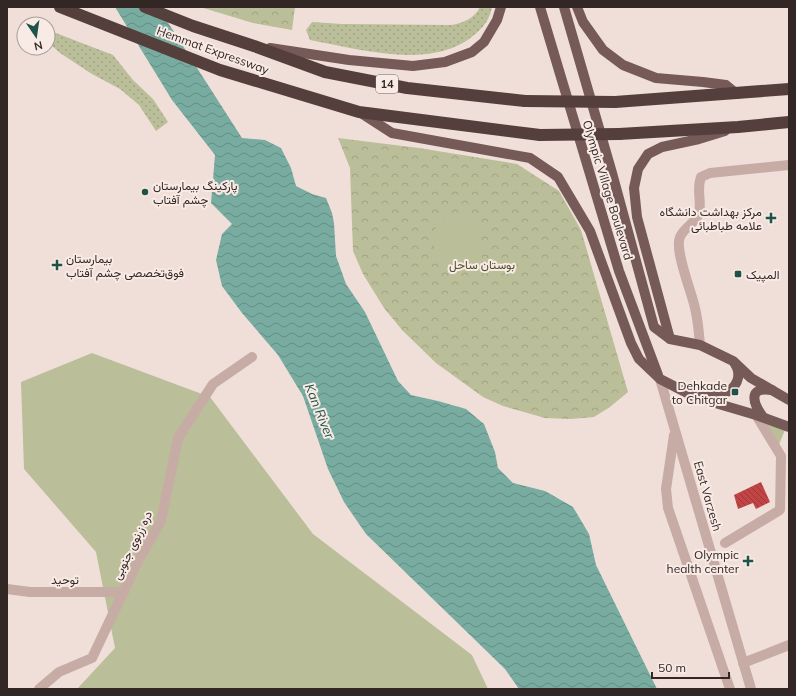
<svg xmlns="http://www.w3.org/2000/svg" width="796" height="696" viewBox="0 0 796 696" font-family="Mulish,Vazirmatn,sans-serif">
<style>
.grass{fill:url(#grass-dots)}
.park{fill:url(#park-crowns)}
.garden{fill:#babe99}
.water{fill:url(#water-waves)}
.building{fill:url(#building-back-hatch)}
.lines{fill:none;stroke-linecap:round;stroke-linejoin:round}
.minor{stroke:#c7aca5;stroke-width:10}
.major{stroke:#755a57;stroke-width:10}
.highway{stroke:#543f3d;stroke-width:12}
.highway-bridge{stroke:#543f3d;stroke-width:12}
.poi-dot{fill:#1d5349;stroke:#f8eae4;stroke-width:1.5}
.labels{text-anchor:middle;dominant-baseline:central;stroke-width:4;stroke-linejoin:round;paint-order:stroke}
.shield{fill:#f8eae4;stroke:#6e625f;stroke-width:1}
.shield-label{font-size:11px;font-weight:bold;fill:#332726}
.street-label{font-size:12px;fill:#332726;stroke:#f8eae4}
.poi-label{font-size:12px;fill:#332726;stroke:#f8eae4;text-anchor:start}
.park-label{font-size:12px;fill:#4c502b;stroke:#f8eae4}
.water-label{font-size:13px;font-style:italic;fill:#1d5349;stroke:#f8eae4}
</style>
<defs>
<pattern id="grass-dots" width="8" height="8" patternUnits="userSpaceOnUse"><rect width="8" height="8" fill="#babe99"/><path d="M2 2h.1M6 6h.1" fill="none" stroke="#a0a384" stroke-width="1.8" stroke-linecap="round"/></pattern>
<pattern id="park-crowns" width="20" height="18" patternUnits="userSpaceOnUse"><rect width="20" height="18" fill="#babe99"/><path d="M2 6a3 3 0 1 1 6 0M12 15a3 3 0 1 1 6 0" fill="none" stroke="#a0a384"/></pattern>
<pattern id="water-waves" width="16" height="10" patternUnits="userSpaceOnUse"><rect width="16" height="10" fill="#79aca1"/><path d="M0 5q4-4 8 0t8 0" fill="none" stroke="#648c83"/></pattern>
<pattern id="building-back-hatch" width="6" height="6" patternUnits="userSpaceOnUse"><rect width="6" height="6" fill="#c14545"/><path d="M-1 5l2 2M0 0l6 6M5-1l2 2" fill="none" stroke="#9d3a39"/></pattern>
</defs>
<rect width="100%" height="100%" fill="#f0dfd8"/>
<g class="grass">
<path d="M 480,7 L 492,7 C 491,11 490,15 488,19 C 485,25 479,31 474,35 C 432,71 359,49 310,40 L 306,30 L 312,22 L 342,24 L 451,25 C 463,23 474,19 480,7 Z"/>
<polygon points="48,30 113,55 133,80 153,99 168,122 156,131 139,105 120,89 92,74 60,53 48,42"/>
</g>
<g class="park">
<polygon points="200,7 295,7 292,30 253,23"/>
<polygon points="338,138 419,148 517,164 559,191 581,230 628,392 610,407 594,417 571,419 545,418 503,406 483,397 436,363 402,330 384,308 363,274 353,251 350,168"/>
</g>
<g class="garden">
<circle cx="457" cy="239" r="24"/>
<polygon points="92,353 210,397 313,534 472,655 488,689 77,689 115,648 96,552 24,469 21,382"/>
<polygon points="764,422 785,430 778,447"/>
</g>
<polygon class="water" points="115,7 158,7 242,138 265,140 281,148 291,168 296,186 312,194 326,198 332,213 334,223 336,256 346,284 365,312 398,381 411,395 438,401 466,409 484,424 495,452 498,468 513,483 545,491 573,507 589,534 596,565 657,689 519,689 505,669 366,534 344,502 328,469 303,396 278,355 242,313 222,286 216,260 222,234 232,224 211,203 215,155 172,100"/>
<polygon class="building" points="761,482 770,502 756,509 753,503 738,509 734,495"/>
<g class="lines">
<g class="minor">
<path d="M 700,345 C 699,333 698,320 695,308 C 692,293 674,250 680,237 C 684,227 696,223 699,213 C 702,201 696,190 701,177 L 710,173 L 789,165"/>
<polyline points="660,379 751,689"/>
<polyline points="674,435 666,489 668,508 730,689"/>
<polyline points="725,543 780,510 781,456 756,415"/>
<polyline points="7,589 30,592 124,592"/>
<polyline points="743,663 789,645"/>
<polyline points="39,689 59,672 92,658 139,559 161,521 178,438 213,384 252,357"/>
</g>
<g class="major">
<polyline points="540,7 619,271 658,375"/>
<polyline points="564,7 612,173 654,327 670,339 700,345 733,361 751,378 789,400"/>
<polyline points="577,7 583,22 603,50 623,65 656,78 703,82 726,85 737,94"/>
<polyline points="270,48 349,60 413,66 445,62 472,52 484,42 497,20 501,7"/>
<polyline points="361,113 392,133 530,158 558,177 590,231 631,343 639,359 660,379 695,397 756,415 789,427"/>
<polyline points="670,339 637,217 634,188 638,169 648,154 662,147 699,139 725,131"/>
<path d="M 700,397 C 707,396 716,396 722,394 C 736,390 743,376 735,364"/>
<path d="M 763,417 C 754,405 746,386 772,390"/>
</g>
<g class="highway">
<polyline points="60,7 220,70 359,112 540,135"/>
<polyline points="145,7 193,26 254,46 325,72 407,88 525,101"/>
<polyline points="615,102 789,89"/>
<polyline points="619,134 738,127 789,122"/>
</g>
<g class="highway-bridge">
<polyline points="525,101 615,102"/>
<polyline points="540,135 619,134"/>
</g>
</g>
<g class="poi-dot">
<circle cx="145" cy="192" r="4"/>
<path d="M769 212h4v4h4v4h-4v4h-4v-4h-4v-4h4z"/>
<path d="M55 259h4v4h4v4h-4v4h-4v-4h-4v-4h4z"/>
<rect x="734" y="270" width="8" height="8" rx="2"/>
<rect x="731" y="388" width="8" height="8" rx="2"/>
<path d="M746 555h4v4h4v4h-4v4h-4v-4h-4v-4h4z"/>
</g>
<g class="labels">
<rect class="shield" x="376" y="75" width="22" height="18" rx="3"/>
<g class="shield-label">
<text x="387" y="84">14</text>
</g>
<g class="street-label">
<text transform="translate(213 50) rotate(20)">Hemmat Expressway</text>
<text transform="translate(608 190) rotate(73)">Olympic Village Boulevard</text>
<text transform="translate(708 496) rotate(74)">East Varzesh</text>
<text transform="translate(132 545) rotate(-64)">دره زرنوی جنوبی</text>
<text x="65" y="579">توحید</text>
</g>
<g class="poi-label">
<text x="153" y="185">پاركينگ بيمارستان<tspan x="153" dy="14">چشم آفتاب</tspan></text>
<text x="762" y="211" text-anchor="end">مرکز بهداشت دانشگاه<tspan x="762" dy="14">علامه طباطبائی</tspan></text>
<text x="66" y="258">بیمارستان<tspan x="66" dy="14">فوق‌تخصصی چشم آفتاب</tspan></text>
<text x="746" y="274">المپیک</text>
<text x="727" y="385" text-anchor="end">Dehkade<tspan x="727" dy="14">to Chitgar</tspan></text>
<text x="739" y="554" text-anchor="end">Olympic<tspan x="739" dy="14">health center</tspan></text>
</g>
<g class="park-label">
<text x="482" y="264">بوستان ساحل</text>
</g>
<g class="water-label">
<text transform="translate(320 411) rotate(68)">Kan River</text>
</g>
</g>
<rect width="796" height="696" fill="none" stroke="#332726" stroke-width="16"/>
<g transform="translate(36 36) rotate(167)"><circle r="19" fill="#f8eae4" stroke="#a99c98"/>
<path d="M0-3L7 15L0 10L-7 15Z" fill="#1d5349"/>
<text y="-6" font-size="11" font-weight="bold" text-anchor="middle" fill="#332726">N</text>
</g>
<path d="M652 672v6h77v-6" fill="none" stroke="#332726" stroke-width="2"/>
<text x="658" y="672" font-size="12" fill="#332726" stroke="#f8eae4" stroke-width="3" paint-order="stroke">50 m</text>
</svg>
